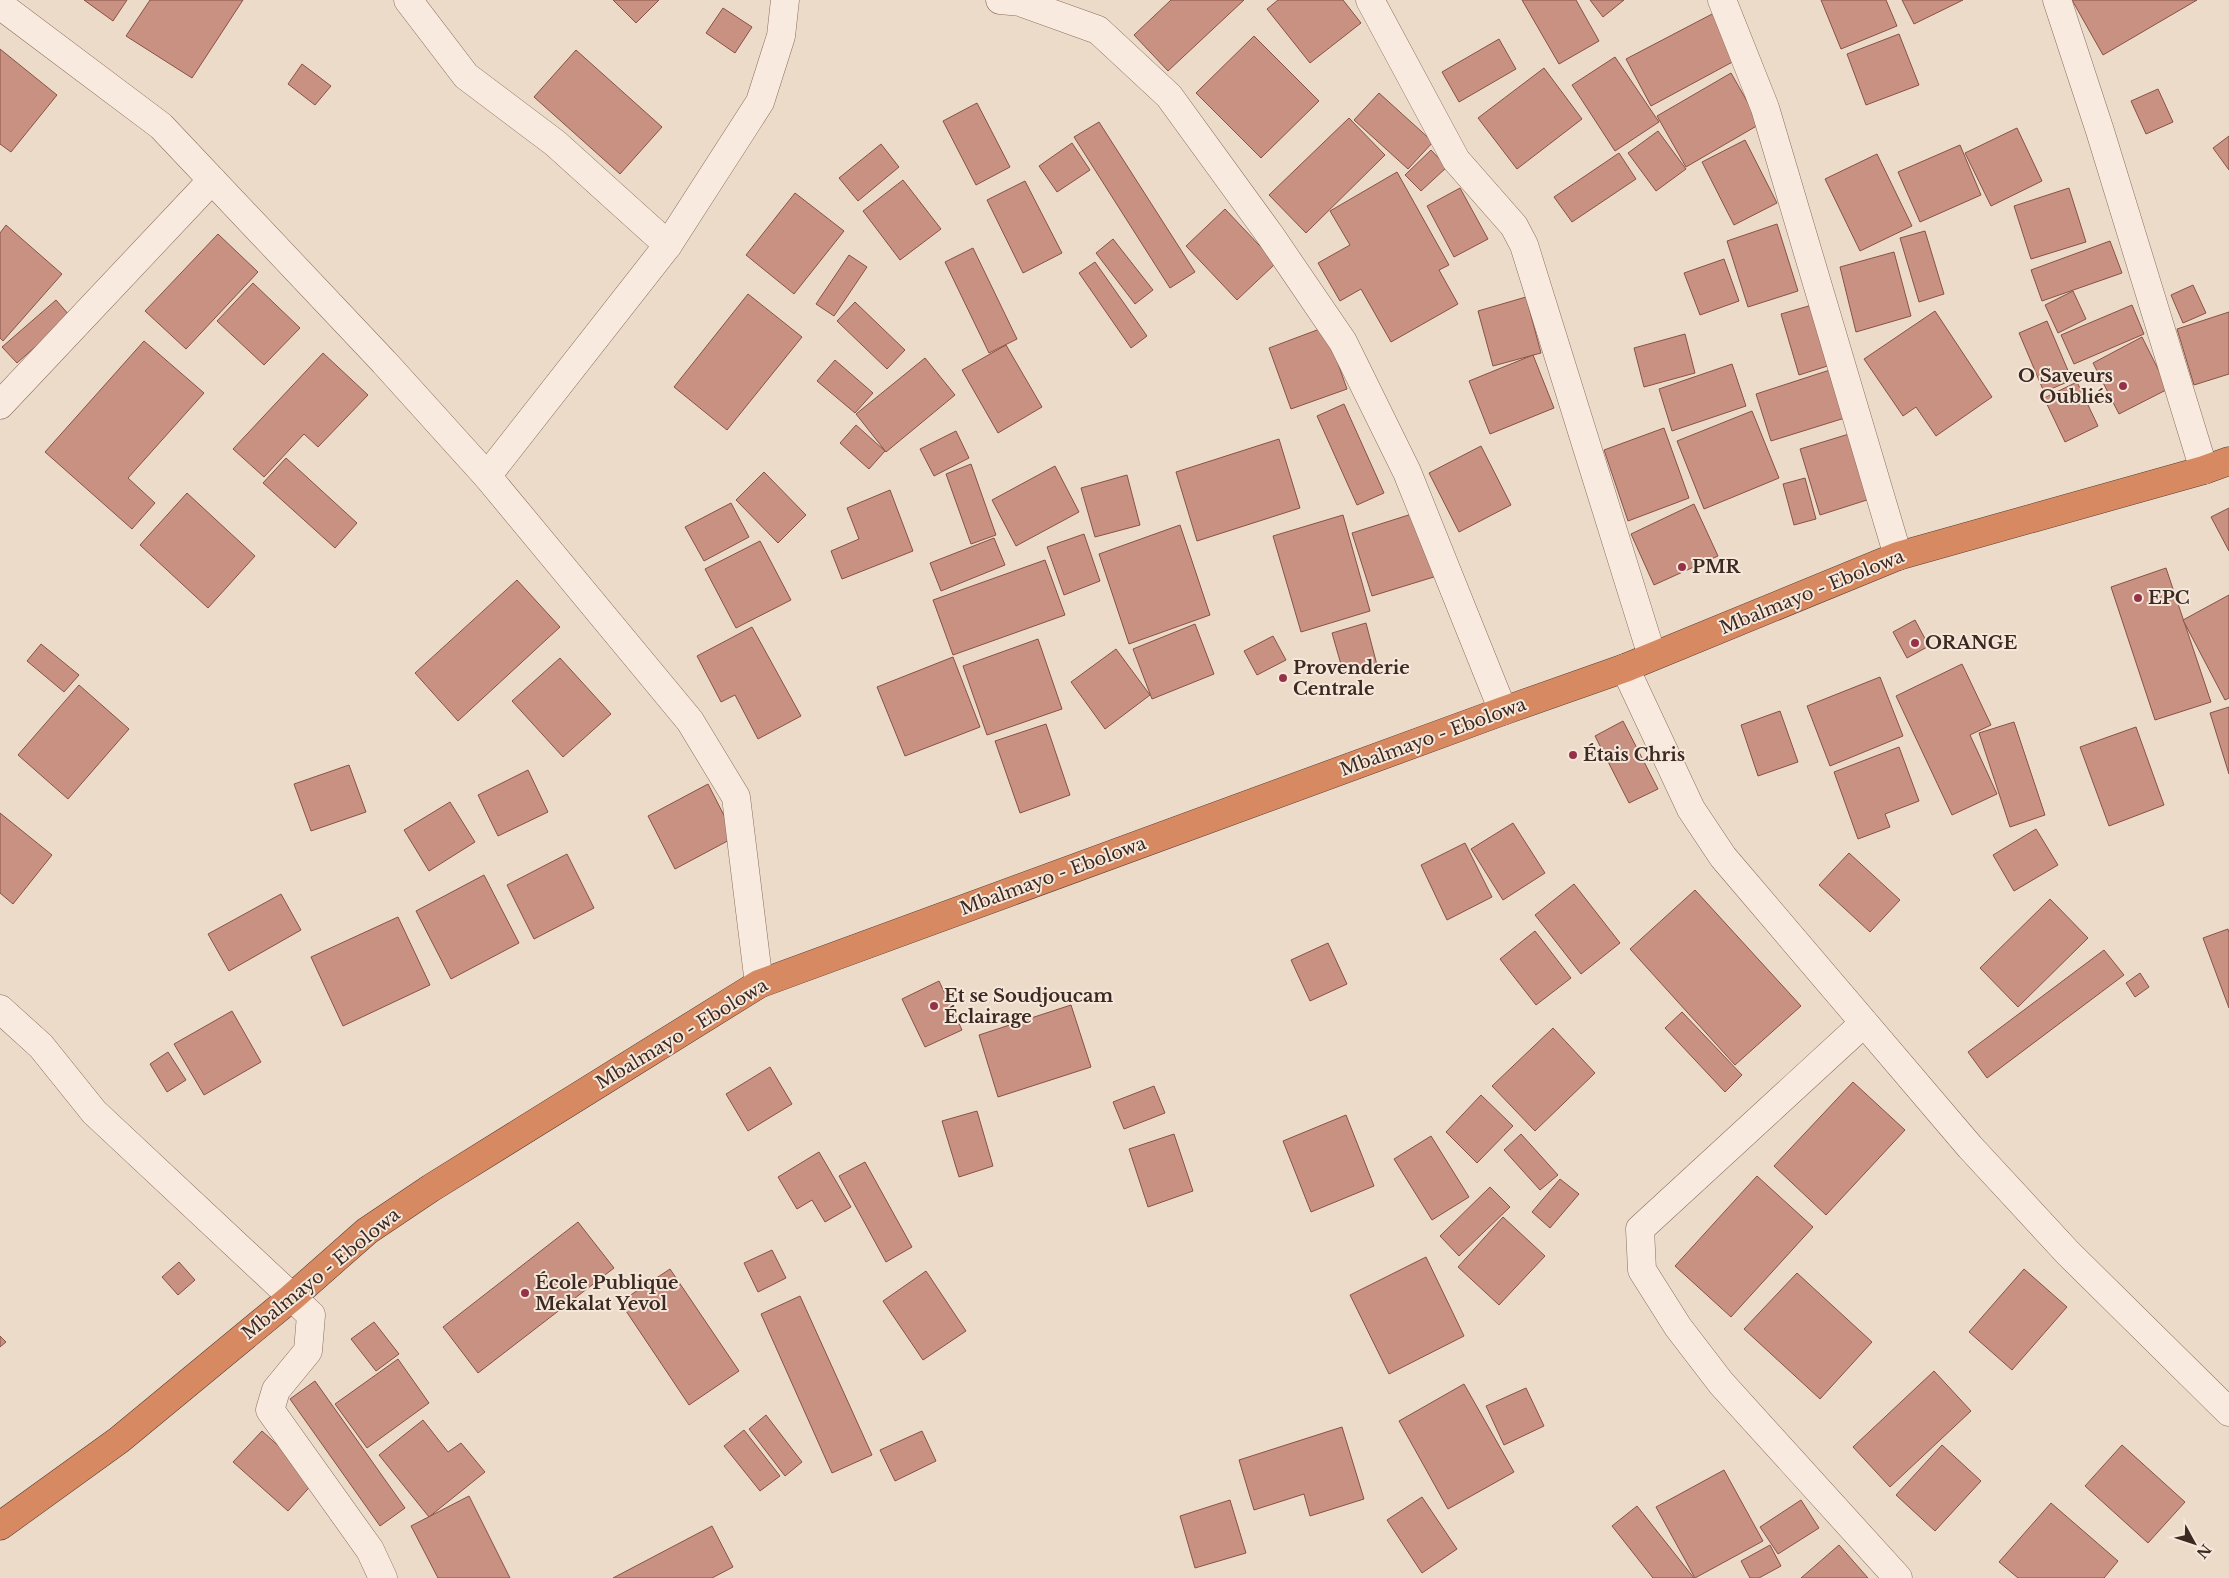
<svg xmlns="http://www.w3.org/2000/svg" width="2229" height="1578" viewBox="0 0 2229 1578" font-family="'Libre Baskerville',serif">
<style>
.building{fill:#c99182;stroke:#885246}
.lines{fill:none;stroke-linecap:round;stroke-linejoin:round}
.street-casing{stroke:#896d5f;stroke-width:29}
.highway-casing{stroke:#583c33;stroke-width:29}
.street{stroke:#f8eade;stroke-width:28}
.highway{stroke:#d78a61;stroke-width:28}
.poi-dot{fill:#963248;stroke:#f5e7da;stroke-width:2}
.labels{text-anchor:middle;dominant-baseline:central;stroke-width:4;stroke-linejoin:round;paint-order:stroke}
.poi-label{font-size:18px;font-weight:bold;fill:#3b2922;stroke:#f5e7da;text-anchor:start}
.street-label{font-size:18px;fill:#3b2922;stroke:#f5e7da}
</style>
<rect width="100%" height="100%" fill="#eddbca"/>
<g class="building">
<polygon points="84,0 127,0 113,21"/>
<polygon points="150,0 243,0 192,78 126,36"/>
<polygon points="613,0 659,0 636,23"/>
<polygon points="1171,0 1244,0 1168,71 1134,35"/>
<polygon points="1278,0 1343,0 1361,23 1310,63 1267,9"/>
<polygon points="1522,0 1576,0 1599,41 1559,64"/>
<polygon points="1590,0 1624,0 1603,17"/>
<polygon points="1821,0 1886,0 1897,26 1841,49"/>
<polygon points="1902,0 1963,0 1914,24"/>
<polygon points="2072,0 2197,0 2103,55"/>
<polygon points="723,8 752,27 735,53 706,33"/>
<polygon points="1714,13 1738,59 1651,106 1626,59"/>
<polygon points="1899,34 1919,85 1866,105 1847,54"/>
<polygon points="1254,36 1319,101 1261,158 1196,93"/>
<polygon points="1499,39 1516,69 1459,102 1442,72"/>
<polygon points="0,49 57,95 11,152 0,144"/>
<polygon points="576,50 662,127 620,174 534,97"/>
<polygon points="1615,57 1659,122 1615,151 1572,85"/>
<polygon points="302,64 331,86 315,105 288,84"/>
<polygon points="1544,68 1582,119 1517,169 1478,118"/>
<polygon points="1731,73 1760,124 1686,167 1657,116"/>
<polygon points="2158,89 2173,122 2146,134 2131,101"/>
<polygon points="1379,93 1433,142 1408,169 1354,120"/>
<polygon points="977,103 1010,167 976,185 943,121"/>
<polygon points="1349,118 1385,155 1306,233 1269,195"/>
<polygon points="1099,122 1195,272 1170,288 1074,137"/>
<polygon points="2017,128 2042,181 1991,206 1965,153"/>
<polygon points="1658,131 1686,169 1656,191 1628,153"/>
<polygon points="2229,136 2229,170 2213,148"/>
<polygon points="1745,140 1777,203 1734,225 1702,162"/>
<polygon points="1072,143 1090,170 1057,192 1039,166"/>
<polygon points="881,144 899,167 858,201 839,178"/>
<polygon points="1960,145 1981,195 1920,222 1898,172"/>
<polygon points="1431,150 1447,167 1421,191 1405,175"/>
<polygon points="1619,153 1636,179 1572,222 1554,197"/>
<polygon points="1877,154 1912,226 1860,251 1825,179"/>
<polygon points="1397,172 1449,265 1439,270 1458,304 1391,342 1361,289 1340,301 1318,263 1350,245 1330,211"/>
<polygon points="903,180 941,229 900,260 863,211"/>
<polygon points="1025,181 1062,253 1023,273 987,200"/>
<polygon points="1460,188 1488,239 1454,257 1427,206"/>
<polygon points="2069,188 2086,242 2031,259 2014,206"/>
<polygon points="795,193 844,231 794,294 746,255"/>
<polygon points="1225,209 1276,263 1237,300 1186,246"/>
<polygon points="1777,224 1798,291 1748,307 1727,241"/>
<polygon points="6,225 62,274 3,341 0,338 0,233"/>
<polygon points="1925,231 1944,294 1919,302 1900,238"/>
<polygon points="218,234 258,272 186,349 145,311"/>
<polygon points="1113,239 1153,290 1135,304 1096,253"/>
<polygon points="2110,241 2122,273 2042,301 2031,270"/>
<polygon points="973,248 1017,339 989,353 945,262"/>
<polygon points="1894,252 1911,316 1856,332 1840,267"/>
<polygon points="849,255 867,267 834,316 816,304"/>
<polygon points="1724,259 1739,301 1700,315 1684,273"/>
<polygon points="1095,262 1147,336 1131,348 1079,273"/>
<polygon points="253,283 300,328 264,365 217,321"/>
<polygon points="2193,285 2206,313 2183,323 2171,295"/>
<polygon points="2073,291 2086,319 2058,333 2045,305"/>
<polygon points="748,294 802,337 727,430 674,387"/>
<polygon points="1526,297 1541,353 1493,366 1478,311"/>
<polygon points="56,300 70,316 17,363 2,347"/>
<polygon points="855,302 905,350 887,369 837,321"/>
<polygon points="1819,303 1837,363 1799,375 1781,314"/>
<polygon points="2132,305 2144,334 2074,364 2061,335"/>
<polygon points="1935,311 1992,397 1936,436 1916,407 1903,416 1864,359"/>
<polygon points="2229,312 2229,374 2194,385 2177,329"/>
<polygon points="2047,321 2072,380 2044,392 2019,333"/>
<polygon points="1325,327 1347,389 1291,409 1269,348"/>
<polygon points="1685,334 1695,373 1644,387 1634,348"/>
<polygon points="2142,337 2168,389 2119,414 2093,363"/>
<polygon points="144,341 204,393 128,478 155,503 132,529 45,452"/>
<polygon points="1006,345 1042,407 998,433 962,370"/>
<polygon points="323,353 368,395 318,447 304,434 264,477 233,449"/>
<polygon points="1533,355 1554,408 1490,434 1469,381"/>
<polygon points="925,358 955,395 886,452 856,414"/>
<polygon points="835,360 873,393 855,413 817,381"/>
<polygon points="1732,364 1746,406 1672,431 1659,389"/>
<polygon points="1833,369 1848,417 1771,441 1756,394"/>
<polygon points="2077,382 2098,426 2065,442 2044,398"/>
<polygon points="1344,404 1384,493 1357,505 1317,416"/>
<polygon points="1752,411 1779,478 1704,509 1677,441"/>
<polygon points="856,425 885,451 869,469 840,443"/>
<polygon points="1664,428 1689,498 1628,521 1604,450"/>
<polygon points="956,431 969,458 934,476 920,449"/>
<polygon points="1849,434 1870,499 1820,515 1800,449"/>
<polygon points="1279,439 1300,508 1197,541 1176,472"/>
<polygon points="1481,446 1511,505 1459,532 1429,473"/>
<polygon points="286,458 357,523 335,548 263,483"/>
<polygon points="971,464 996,535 971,544 946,474"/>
<polygon points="1055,466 1079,512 1016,546 992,500"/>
<polygon points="764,472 806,515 778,543 736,500"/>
<polygon points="1127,475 1140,525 1095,537 1081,488"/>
<polygon points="1805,478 1816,519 1794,525 1783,484"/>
<polygon points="890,490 913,551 842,579 831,551 859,539 847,508"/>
<polygon points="187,493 255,556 208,608 140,545"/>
<polygon points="731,503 749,537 704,561 685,527"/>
<polygon points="1694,504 1718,556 1654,585 1631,534"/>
<polygon points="2229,508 2229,551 2211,517"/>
<polygon points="1418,512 1437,576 1372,596 1352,533"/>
<polygon points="1343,515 1370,611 1301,632 1273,536"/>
<polygon points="1180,525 1210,615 1129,644 1099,554"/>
<polygon points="1084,534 1100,581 1064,595 1047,547"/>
<polygon points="994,538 1005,565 941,591 930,563"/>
<polygon points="760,541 791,600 736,628 705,569"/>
<polygon points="1045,560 1065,615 953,655 933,600"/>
<polygon points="2166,568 2211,702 2155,720 2111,587"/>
<polygon points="517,580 560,627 458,721 415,673"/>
<polygon points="2229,595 2229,698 2225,700 2183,620"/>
<polygon points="1915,620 1929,646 1907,658 1893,632"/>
<polygon points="1366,623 1377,665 1344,675 1332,633"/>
<polygon points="1195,624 1214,674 1152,699 1133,649"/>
<polygon points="752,627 801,716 758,739 735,695 721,702 697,656"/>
<polygon points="1273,636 1286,660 1257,675 1244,651"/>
<polygon points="1038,639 1062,709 987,735 963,666"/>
<polygon points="41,644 79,675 64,692 27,661"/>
<polygon points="1116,649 1150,695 1105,729 1071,682"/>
<polygon points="953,657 980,727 905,756 877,687"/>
<polygon points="560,658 611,714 563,757 512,701"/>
<polygon points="1962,664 1991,725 1970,735 1997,794 1952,815 1896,696"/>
<polygon points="1880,677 1903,736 1830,766 1807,706"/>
<polygon points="79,685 129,729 68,799 18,755"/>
<polygon points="2229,707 2229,774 2210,713"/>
<polygon points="1780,711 1798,762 1758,776 1741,725"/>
<polygon points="1623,721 1658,789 1629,803 1595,736"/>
<polygon points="2014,722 2045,815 2010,827 1979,733"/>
<polygon points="1046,724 1070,795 1020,813 995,741"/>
<polygon points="2136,727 2164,805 2109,826 2080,747"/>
<polygon points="1899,747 1919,801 1885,814 1890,827 1858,839 1834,772"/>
<polygon points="349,765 366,812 311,831 294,784"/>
<polygon points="528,770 548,812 498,836 478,795"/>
<polygon points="708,784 735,837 675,869 648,816"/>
<polygon points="450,802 475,842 429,871 404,830"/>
<polygon points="0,813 52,855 13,904 0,893"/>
<polygon points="1513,823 1545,873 1503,900 1471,849"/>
<polygon points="2036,829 2058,865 2014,891 1993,855"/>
<polygon points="1465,843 1492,897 1447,920 1421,865"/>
<polygon points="1849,853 1900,900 1870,932 1819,885"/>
<polygon points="567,854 594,908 534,939 507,885"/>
<polygon points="484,875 519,943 451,979 416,911"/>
<polygon points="1574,884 1620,943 1581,974 1535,915"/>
<polygon points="1695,890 1801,1006 1735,1065 1630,949"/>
<polygon points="281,894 301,930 229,971 208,934"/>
<polygon points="2050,899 2088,938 2018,1007 1980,968"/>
<polygon points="398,917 430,985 343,1026 311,957"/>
<polygon points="2228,929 2229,933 2229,1008 2203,938"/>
<polygon points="1535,931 1571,978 1536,1005 1500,959"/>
<polygon points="1328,943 1347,984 1310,1001 1291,960"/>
<polygon points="2104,950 2124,975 1987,1078 1968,1052"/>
<polygon points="2140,973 2149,987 2135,997 2126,983"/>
<polygon points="939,981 962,1030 925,1047 902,999"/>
<polygon points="1071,1005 1091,1067 998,1097 979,1035"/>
<polygon points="232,1011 261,1062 204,1095 174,1044"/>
<polygon points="1682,1012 1742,1075 1725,1092 1665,1028"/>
<polygon points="1553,1028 1595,1073 1535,1131 1492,1086"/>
<polygon points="168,1052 186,1080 167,1092 150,1064"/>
<polygon points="770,1067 792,1104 748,1131 726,1094"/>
<polygon points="1853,1082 1905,1130 1826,1215 1774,1166"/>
<polygon points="1154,1086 1165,1113 1124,1129 1113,1102"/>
<polygon points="1481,1095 1513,1126 1477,1163 1446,1132"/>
<polygon points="977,1111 993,1166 959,1177 942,1121"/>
<polygon points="1346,1115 1374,1186 1311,1212 1283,1141"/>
<polygon points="1174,1134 1193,1191 1148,1207 1129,1149"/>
<polygon points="1521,1134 1558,1175 1540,1190 1504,1150"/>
<polygon points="1431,1136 1469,1197 1432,1220 1394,1159"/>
<polygon points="819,1152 851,1207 825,1222 812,1200 797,1209 778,1177"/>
<polygon points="865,1162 912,1247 886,1262 839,1176"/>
<polygon points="1757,1176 1813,1227 1731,1317 1675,1266"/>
<polygon points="1560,1179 1579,1194 1550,1228 1532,1212"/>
<polygon points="1490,1187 1510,1207 1459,1256 1440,1236"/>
<polygon points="1503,1217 1545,1256 1499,1305 1458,1267"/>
<polygon points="578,1222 614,1268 478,1373 443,1327"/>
<polygon points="772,1250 786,1278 758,1292 744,1263"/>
<polygon points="1426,1257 1464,1336 1389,1374 1350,1295"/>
<polygon points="179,1262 195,1280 178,1295 162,1277"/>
<polygon points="670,1269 739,1371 689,1405 620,1302"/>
<polygon points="2024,1269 2067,1307 2012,1370 1969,1332"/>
<polygon points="926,1271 966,1331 923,1360 883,1301"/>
<polygon points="1797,1273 1872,1342 1820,1399 1744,1329"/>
<polygon points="800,1296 872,1455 832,1473 761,1314"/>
<polygon points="374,1322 399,1354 376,1371 351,1339"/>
<polygon points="0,1336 6,1342 0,1347"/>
<polygon points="398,1359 429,1403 367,1448 335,1404"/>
<polygon points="1934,1371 1971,1411 1890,1487 1853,1447"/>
<polygon points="315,1381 405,1508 380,1526 290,1399"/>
<polygon points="1464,1384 1514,1472 1448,1509 1399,1421"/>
<polygon points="1526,1388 1544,1426 1504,1445 1486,1406"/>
<polygon points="766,1415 802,1462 785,1476 749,1429"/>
<polygon points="423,1420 448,1452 461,1443 485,1472 429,1517 379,1455"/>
<polygon points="1342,1427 1364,1499 1310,1516 1304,1494 1254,1510 1239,1460"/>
<polygon points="744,1430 780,1476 760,1491 724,1446"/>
<polygon points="262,1431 316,1480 288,1511 233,1462"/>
<polygon points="922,1431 936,1461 895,1481 880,1450"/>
<polygon points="1942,1445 1981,1481 1935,1531 1896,1495"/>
<polygon points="2122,1445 2185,1502 2148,1543 2085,1486"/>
<polygon points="1724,1470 1763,1541 1695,1578 1656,1507"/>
<polygon points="469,1496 510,1578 438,1578 411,1526"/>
<polygon points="1422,1497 1457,1549 1422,1573 1387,1520"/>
<polygon points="1230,1500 1246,1553 1195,1568 1180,1516"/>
<polygon points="1801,1500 1819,1528 1778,1554 1760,1527"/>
<polygon points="2051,1503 2118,1561 2104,1578 2018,1578 1999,1562"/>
<polygon points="1637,1506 1694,1578 1653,1578 1612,1526"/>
<polygon points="712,1526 733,1567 712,1578 613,1578"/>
<polygon points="1770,1545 1781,1566 1759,1578 1750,1578 1741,1561"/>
<polygon points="1839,1545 1868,1578 1801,1578"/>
</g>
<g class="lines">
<defs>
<g id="street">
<polyline points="408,0 466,76 555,143 668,245"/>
<polyline points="1000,0 1020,2 1098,30 1169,96 1270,235 1343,342 1407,472 1503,711"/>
<polyline points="1370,0 1456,160 1514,226 1524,245 1652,656"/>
<polyline points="1722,0 1765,108 1898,556"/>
<polyline points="2057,0 2100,131 2204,470"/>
<polyline points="0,5 161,126 384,362 487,476 690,721 736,797 759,984"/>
<polyline points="0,405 212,180"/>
<polyline points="487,476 668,245 760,102 781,36 785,0"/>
<polyline points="1625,668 1691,809 1723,857 1970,1147 2068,1253 2229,1412"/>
<polyline points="0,1009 41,1046 94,1112 311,1315 308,1351 276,1390 270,1410 370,1550 383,1578"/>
<polyline points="1864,1023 1640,1229 1642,1270 1678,1327 1721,1383 1898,1578"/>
</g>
<polyline id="highway" points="0,1526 119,1440 291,1298 367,1231 431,1188 759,984 1503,711 1625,668 1898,556 2204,470 2229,461"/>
</defs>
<use href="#street" class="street-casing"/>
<use href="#highway" class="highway-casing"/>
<use href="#street" class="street"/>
<use href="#highway" class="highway"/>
</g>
<g class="poi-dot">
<circle cx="2123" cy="386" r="5"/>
<circle cx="1682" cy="567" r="5"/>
<circle cx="2138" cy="598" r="5"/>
<circle cx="1915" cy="643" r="5"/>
<circle cx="1283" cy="678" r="5"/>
<circle cx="1573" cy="755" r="5"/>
<circle cx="934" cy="1006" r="5"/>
<circle cx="525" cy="1293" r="5"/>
</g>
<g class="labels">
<g class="poi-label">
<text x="2113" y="376" text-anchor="end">O Saveurs<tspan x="2113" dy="21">Oubliés</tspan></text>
<text x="1692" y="567">PMR</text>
<text x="2148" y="598">EPC</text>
<text x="1925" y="643">ORANGE</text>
<text x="1293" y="668">Provenderie<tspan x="1293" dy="21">Centrale</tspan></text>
<text x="1583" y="755">Étais Chris</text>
<text x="944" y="996">Et se Soudjoucam<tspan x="944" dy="21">Éclairage</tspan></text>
<text x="535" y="1283">École Publique<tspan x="535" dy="21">Mekalat Yevol</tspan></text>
</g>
<g class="street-label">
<text transform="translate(1812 592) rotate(-22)">Mbalmayo - Ebolowa</text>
<text transform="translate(1433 737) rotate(-20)">Mbalmayo - Ebolowa</text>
<text transform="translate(1053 876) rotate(-20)">Mbalmayo - Ebolowa</text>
<text transform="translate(682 1034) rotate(-31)">Mbalmayo - Ebolowa</text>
<text transform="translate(321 1274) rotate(-39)">Mbalmayo - Ebolowa</text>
</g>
</g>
<g transform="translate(2194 1543) rotate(130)" stroke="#f5e7da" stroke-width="4" paint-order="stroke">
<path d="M0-4L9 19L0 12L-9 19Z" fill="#3b2922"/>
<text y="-8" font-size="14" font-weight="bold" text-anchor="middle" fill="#3b2922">N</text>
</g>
</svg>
